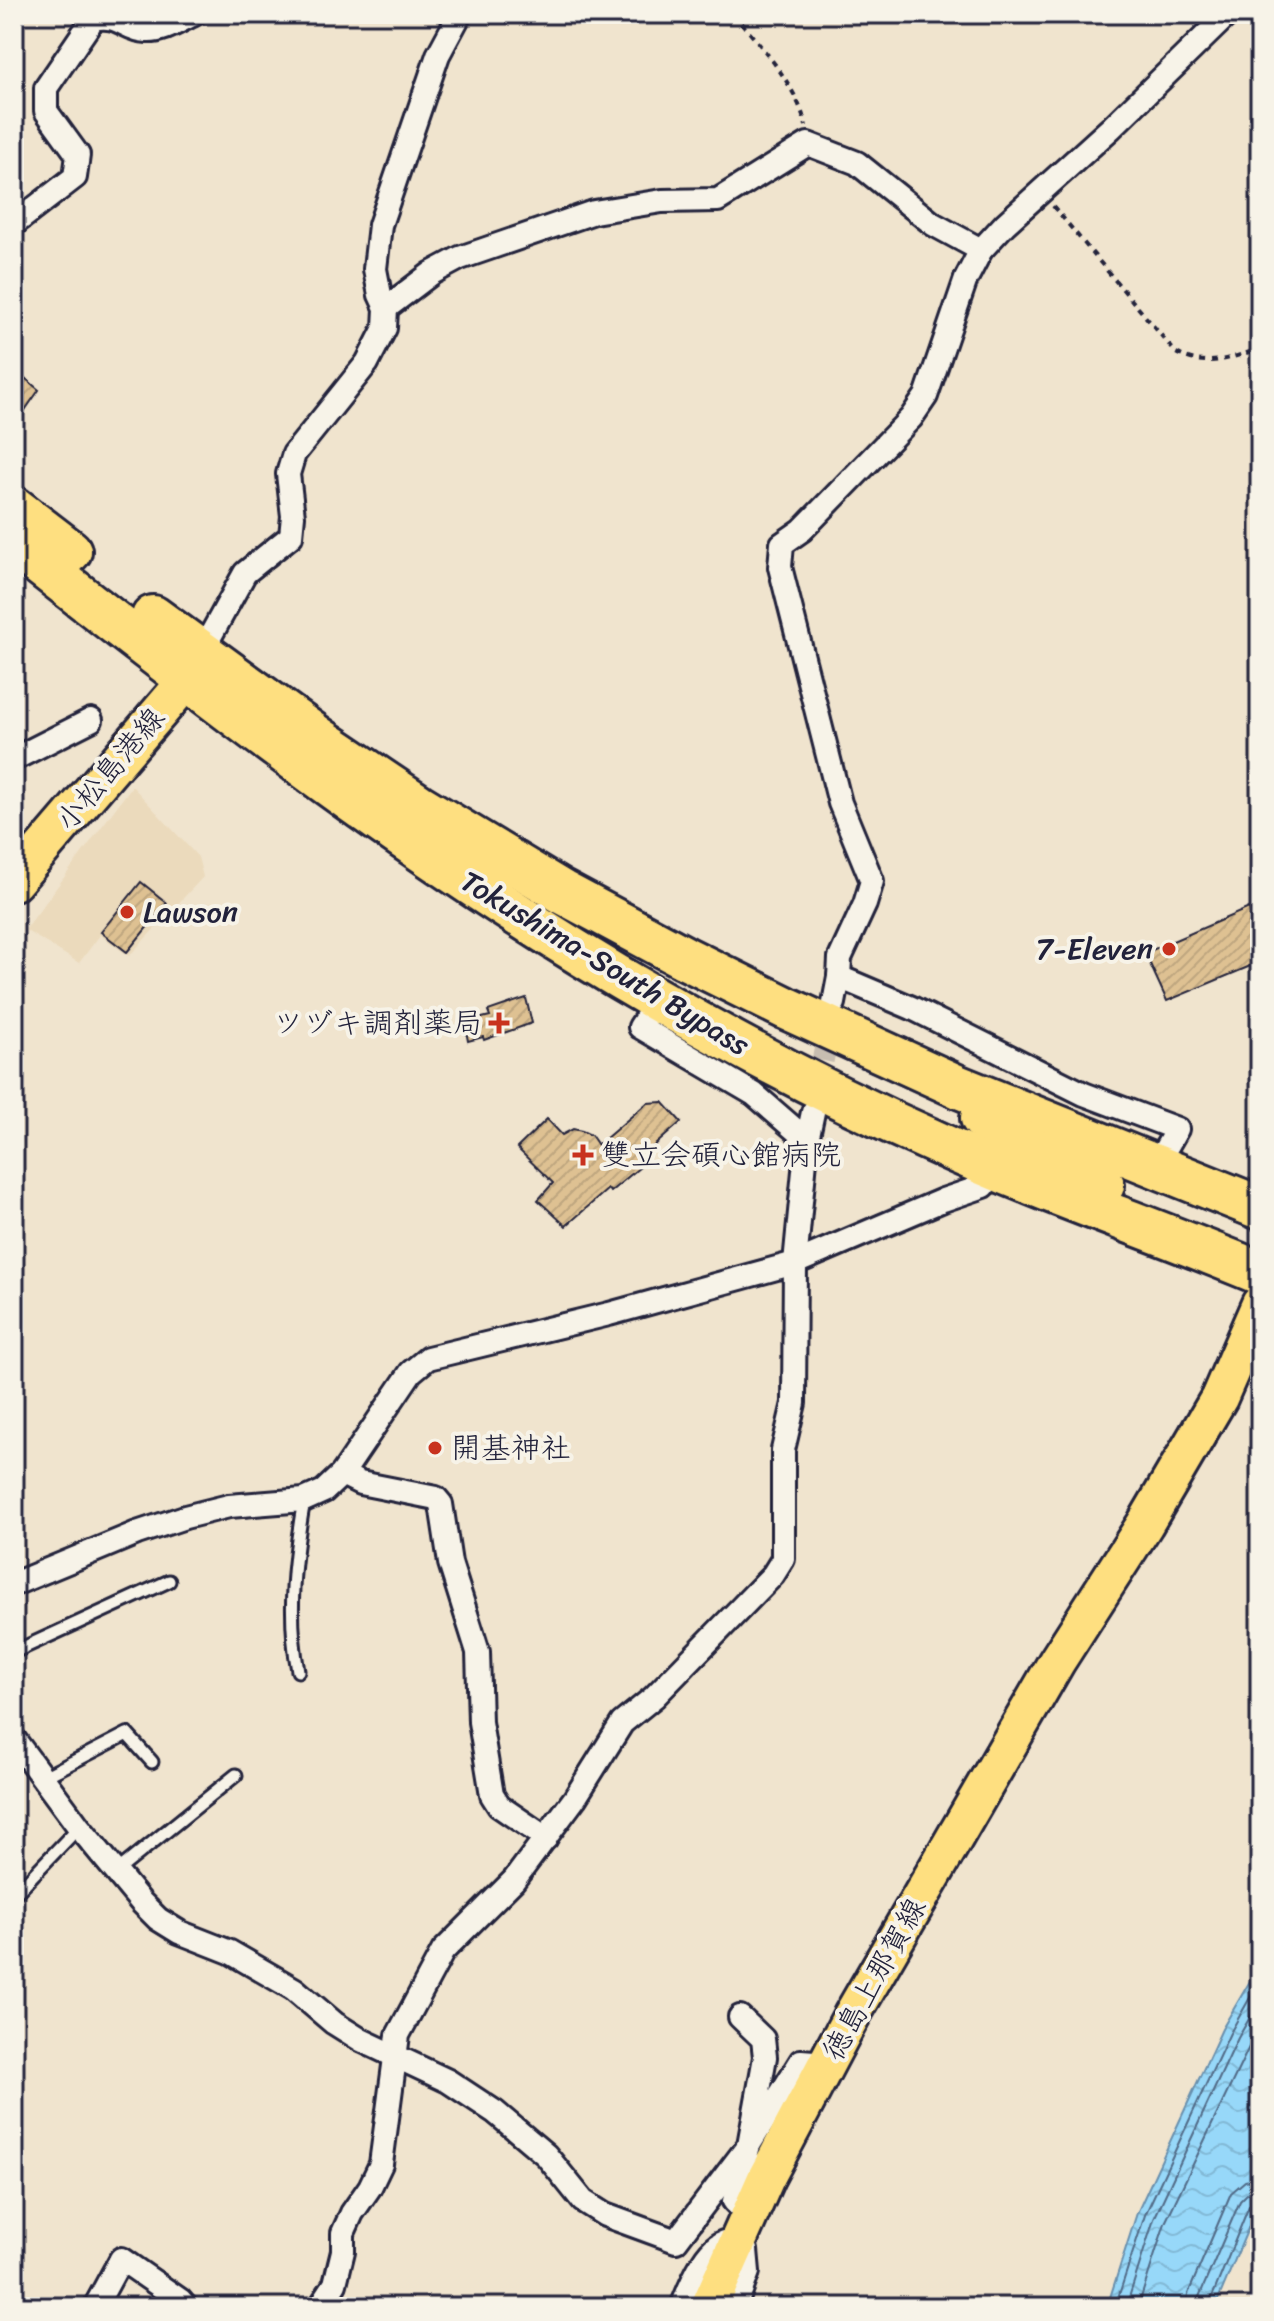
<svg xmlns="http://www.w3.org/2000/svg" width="1274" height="2321" viewBox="0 0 1274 2321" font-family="Sriracha,'Klee One',sans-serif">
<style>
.built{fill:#ebdabc}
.water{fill:url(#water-waves);stroke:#688fad;stroke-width:2}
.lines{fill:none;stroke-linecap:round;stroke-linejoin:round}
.shore{stroke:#516b87;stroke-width:2}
.building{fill:url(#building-hatch);stroke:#22223b;stroke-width:2}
.street-tunnel{stroke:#c7bdb1;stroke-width:22;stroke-dasharray:22 11;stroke-linecap:butt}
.lane-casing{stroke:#22223b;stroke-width:17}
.street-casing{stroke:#22223b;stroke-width:28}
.primary-casing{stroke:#22223b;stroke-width:42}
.highway-casing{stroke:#22223b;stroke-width:48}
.path{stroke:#22223b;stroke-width:4;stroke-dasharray:6 6;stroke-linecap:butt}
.lane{stroke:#f7f3e8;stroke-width:11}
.street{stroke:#f7f3e8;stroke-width:22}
.primary{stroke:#fedf80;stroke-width:36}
.highway{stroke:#fedf80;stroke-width:42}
.poi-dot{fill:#c8321e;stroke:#f7f3e8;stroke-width:3}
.labels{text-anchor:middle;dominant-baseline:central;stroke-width:8;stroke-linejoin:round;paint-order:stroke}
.street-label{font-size:30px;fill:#22223b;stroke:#f7f3e8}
.poi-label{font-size:30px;fill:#22223b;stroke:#f7f3e8;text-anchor:start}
</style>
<defs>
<pattern id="water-waves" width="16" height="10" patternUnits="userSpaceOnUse" patternTransform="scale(2)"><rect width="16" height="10" fill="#97d8f9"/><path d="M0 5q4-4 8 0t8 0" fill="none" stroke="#82b9d6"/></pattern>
<pattern id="building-hatch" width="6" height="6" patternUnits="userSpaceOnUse" patternTransform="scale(2)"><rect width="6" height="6" fill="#dec192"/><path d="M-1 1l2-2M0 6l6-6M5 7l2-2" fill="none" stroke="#bea67f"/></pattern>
</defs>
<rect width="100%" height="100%" fill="#f0e4ce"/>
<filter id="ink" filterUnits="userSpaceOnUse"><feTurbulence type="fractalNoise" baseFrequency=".0125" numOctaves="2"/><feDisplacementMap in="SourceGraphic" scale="16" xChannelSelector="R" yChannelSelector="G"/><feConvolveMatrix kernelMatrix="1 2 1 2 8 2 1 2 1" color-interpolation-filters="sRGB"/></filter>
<g filter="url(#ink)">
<polygon class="built" points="132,786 198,857 203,877 129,956 100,935 79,963 25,930"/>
<polygon class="water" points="1260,1964 1260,2200 1215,2307 1107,2307 1137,2213 1222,2029"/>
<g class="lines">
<g class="shore">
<polyline points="1115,2307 1145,2215 1230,2033 1260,1980"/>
<polyline points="1126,2307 1154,2219 1238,2038 1260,2000"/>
<polyline points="1138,2307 1165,2223 1260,2024"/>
<polyline points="1186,2307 1188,2294 1231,2193 1245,2181 1260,2178"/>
<polyline points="1198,2307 1199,2297 1240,2201 1248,2193 1260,2190"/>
<polyline points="1208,2307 1249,2206 1254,2201 1260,2200"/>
</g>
</g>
<g class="building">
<polygon points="19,373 39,390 14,426 14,380"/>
<polygon points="141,882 167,903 127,952 101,932"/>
<polygon points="1249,908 1260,931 1260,962 1167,1001 1145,953"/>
<polygon points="526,998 532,1023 484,1040 483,1037 468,1041 466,1031 480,1027 478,1019 490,1016 488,1011"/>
<polygon points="663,1102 681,1122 637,1161 640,1167 610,1192 608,1189 566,1226 538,1200 553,1183 517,1148 547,1119 562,1135 573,1129 582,1131 591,1135 598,1145 647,1103"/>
</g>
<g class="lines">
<polyline class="street-tunnel" points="816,1093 831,1020"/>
<defs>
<g id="lane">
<polyline points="14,1652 169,1581"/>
<path d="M 298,1671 C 287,1613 294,1558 304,1500"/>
<polyline points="42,1778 127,1734 152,1762"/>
<polyline points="116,1872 236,1775"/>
<polyline points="14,1895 79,1827"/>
</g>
<g id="street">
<path d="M 14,224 L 75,177 L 78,155 L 46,111 L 46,88 L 93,19 C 120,13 124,30 147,31 C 164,32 179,21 194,14"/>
<polyline points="386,308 432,273 460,258 594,212 662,201 718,200 808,144 857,163 933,224 981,250"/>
<polyline points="201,653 245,573 291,536 293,516 288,474 294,454 367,363 385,328 386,308 380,295 375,269 380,225 438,55 460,14"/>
<polyline points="14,759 91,720"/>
<polyline points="839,977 840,958 865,904 872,881 840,803 780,567 782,544 802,530 911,418 926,396 966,279 981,250 1005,224 1111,128 1228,14"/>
<polyline points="658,1000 640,1027 754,1094 807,1140 813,1112"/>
<polyline points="834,1003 839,977 912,1008 1084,1094 1177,1129 1155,1167"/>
<polyline points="342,1474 360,1483 436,1498 441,1504 450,1563 478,1652 480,1722 492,1795 499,1806 546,1838"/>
<polyline points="14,1584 137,1533 185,1517 229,1506 304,1500 324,1491 342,1474 411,1372 428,1358 609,1314 795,1263 943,1200 984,1186"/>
<polyline points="14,1739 79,1827 141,1902 158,1919 179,1932 230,1952 294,1989 334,2023 361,2040 448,2081 495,2112 546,2155 583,2201 605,2215 676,2241 749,2145 765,2057 763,2039 740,2017"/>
<polyline points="748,2215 734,2201 749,2145 801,2061 827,2063"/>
<polyline points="95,2307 121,2259 180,2300 186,2307"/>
<polyline points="320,2307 335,2284 343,2251 343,2233 352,2213 370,2187 381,2164 398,2035 443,1951 514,1880 575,1798 622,1723 654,1697 773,1575 783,1559 783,1450 794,1403 795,1263 807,1140"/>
<path d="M 682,2307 C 689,2289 709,2234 735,2242 C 740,2244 742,2248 746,2250 L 748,2272 L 735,2307"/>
</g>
<g id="primary">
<polyline points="14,882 187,680 200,655"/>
<polyline points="709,2307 766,2178 852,2015 1057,1661 1145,1524 1219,1398 1260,1304"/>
</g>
<g id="highway">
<polyline points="14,508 70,551"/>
<path d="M 14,544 C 221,707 428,868 656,999 C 746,1051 840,1100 935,1142 C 1041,1191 1152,1228 1260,1273"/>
<polyline points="153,617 320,739 418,805 562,892 685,958 786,1008 959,1087 1260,1208"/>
<polyline points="982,1118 1066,1168 1103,1185"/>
</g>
</defs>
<use href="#lane" class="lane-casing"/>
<use href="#street" class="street-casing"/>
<use href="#primary" class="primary-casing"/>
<use href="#highway" class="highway-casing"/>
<g class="path">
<path d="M 634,14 C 645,18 659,22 669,14"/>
<path d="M 734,14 C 761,47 796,83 806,126"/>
<path d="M 1053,206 L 1176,353 C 1208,369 1228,358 1260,349"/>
</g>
<use href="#lane" class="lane"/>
<use href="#street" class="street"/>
<use href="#primary" class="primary"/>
<use href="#highway" class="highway"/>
</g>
</g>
<g class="poi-dot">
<circle cx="127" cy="912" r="8"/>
<circle cx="1169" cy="949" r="8"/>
<path d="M495 1011h8v8h8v8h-8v8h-8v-8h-8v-8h8z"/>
<path d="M579 1143h8v8h8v8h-8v8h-8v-8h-8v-8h8z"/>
<circle cx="435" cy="1448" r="8"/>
</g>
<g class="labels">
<g class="street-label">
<text transform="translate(110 769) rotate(-50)">小松島港線</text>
<text transform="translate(605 963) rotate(31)">Tokushima-South Bypass</text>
<text transform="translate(874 1979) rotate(-61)">徳島上那賀線</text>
</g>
<g class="poi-label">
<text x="143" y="912">Lawson</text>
<text x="1153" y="949" text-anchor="end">7-Eleven</text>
<text x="483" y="1023" text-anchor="end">ツヅキ調剤薬局</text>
<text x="601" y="1155">雙立会碩心館病院</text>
<text x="451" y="1448">開基神社</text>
</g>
</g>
<rect width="1274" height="2321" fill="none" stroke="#f7f3e8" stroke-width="48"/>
<rect x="24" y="24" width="1226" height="2273" fill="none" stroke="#22223b" stroke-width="3" filter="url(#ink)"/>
</svg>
